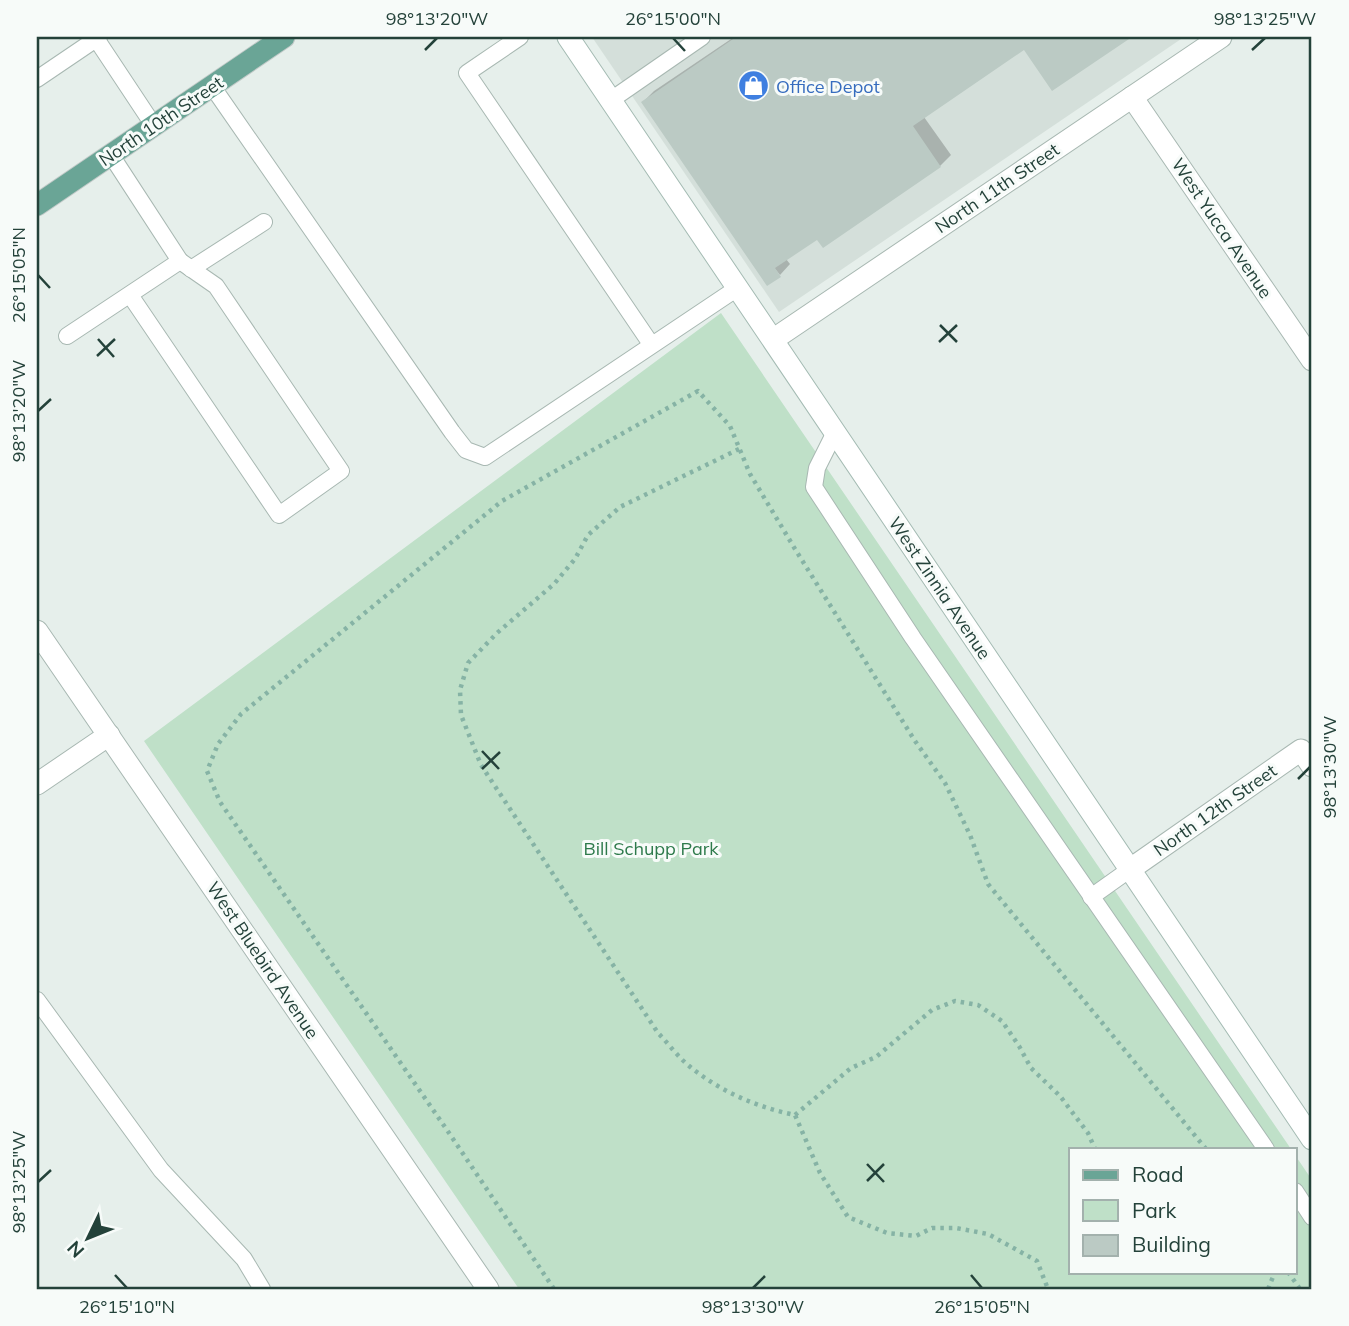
<svg xmlns="http://www.w3.org/2000/svg" width="1349" height="1326" viewBox="0 0 1349 1326" font-family="Mulish,sans-serif">
<style>
.built{fill:#d4dfda}
.green{fill:#bfe0c8}
.shadow{fill:#0003}
.building{fill:#bbcac4}
.lines{fill:none;stroke-linecap:round;stroke-linejoin:round}
.lane-casing{stroke:#a8b8b2;stroke-width:18}
.street-casing{stroke:#a8b8b2;stroke-width:23}
.secondary-casing{stroke:#a4bbb3;stroke-width:23}
.primary-casing{stroke:#c2cac8;stroke-width:23}
.path{stroke:#86b3a5;stroke-width:4.5;stroke-dasharray:3.5 5;stroke-linecap:butt}
.lane{stroke:#fff;stroke-width:16}
.street{stroke:#fff;stroke-width:21}
.secondary{stroke:#fff;stroke-width:21}
.primary{stroke:#6aa596;stroke-width:21}
.ticks{fill:none;stroke:#24423a;stroke-width:2.5}
.labels{text-anchor:middle;dominant-baseline:central;stroke-width:6;stroke-linejoin:round;paint-order:stroke}
.shop-label{font-size:18px;fill:#366cbe;stroke:#f7fbf9;text-anchor:start}
.street-label{font-size:18px;fill:#24423a;stroke:#f7fbf9}
.park-label{font-size:18px;fill:#2d7a4b;stroke:#f7fbf9}
.neatline{fill:none;stroke:#24423a;stroke-width:2.5}
.ticks-label{font-size:18px;text-anchor:middle;fill:#24423a}
</style>
<rect width="100%" height="100%" fill="#e6efeb"/>
<polygon class="built" points="592,37 1184,37 779,312"/>
<polygon class="green" points="721,313 1291,1149 1071,1149 1071,1272 1295,1272 1295,1155 1312,1180 1312,1289 519,1289 144,741"/>
<polygon class="shadow" points="734,37 1129,37 1053,89 1025,48 924,117 951,155 940,166 818,237 786,259 790,264 780,275 643,102 654,91"/>
<polygon class="building" points="736,37 1132,37 1052,91 1024,50 913,126 941,167 823,248 817,240 775,268 781,277 767,286 641,102"/>
<g class="lines">
<defs>
<g id="lane">
<polyline points="95,37 154,126"/>
<polyline points="520,37 467,73 651,344"/>
<polyline points="37,79 99,37"/>
<polyline points="212,86 452,432 466,450 485,457 739,287"/>
<polyline points="611,100 702,37"/>
<polyline points="191,269 264,222"/>
<polyline points="130,295 279,515 341,471 216,286 180,261"/>
<polyline points="67,336 180,261 111,155"/>
<polyline points="835,432 817,468 814,487 913,638 1266,1149"/>
<polyline points="1091,897 1129,870"/>
<polyline points="37,1000 161,1170 244,1259 262,1289"/>
<polyline points="1295,1191 1312,1217"/>
</g>
<g id="street">
<polyline points="1132,97 1312,360"/>
<polyline points="774,339 1221,37"/>
<polyline points="37,631 488,1289"/>
<polyline points="37,784 109,735"/>
<polyline points="1129,870 1301,750 1312,766"/>
</g>
<polyline id="secondary" points="568,37 1312,1139"/>
<polyline id="primary" points="37,205 284,37"/>
</defs>
<use href="#lane" class="lane-casing"/>
<use href="#street" class="street-casing"/>
<use href="#secondary" class="secondary-casing"/>
<use href="#primary" class="primary-casing"/>
<g class="path">
<path d="M 739,449 L 620,507 L 588,535 L 575,559 L 554,584 L 497,633 L 468,663 L 460,690 L 461,715 L 481,765 L 658,1033 C 668,1043 677,1056 688,1065 C 719,1091 756,1107 795,1115 L 820,1173 L 848,1217 L 887,1233 L 916,1236 L 932,1228 L 956,1228 L 988,1234 L 1037,1261 L 1048,1289"/>
<polyline points="795,1115 851,1068 876,1057 932,1010 955,1001 978,1005 1002,1021 1019,1046 1031,1068 1060,1096 1088,1133 1095,1149"/>
<polyline points="1288,1272 1300,1289"/>
<polyline points="554,1289 447,1130 220,802 207,771 218,744 241,714 502,501 698,391 730,426 750,474 795,549 915,741 945,783 970,835 988,884 1206,1149"/>
<polyline points="1268,1289 1275,1272"/>
</g>
<use href="#lane" class="lane"/>
<use href="#street" class="street"/>
<use href="#secondary" class="secondary"/>
<use href="#primary" class="primary"/>
</g>
<path class="ticks" d="M 673,38 L 685,51M 425,50 L 437,38M 1252,50 L 1265,38M 38,275 L 50,288M 940,325 L 957,342M 98,339 L 114,357M 939,342 L 957,325M 97,356 L 115,339M 38,411 L 51,399M 482,751 L 499,769M 482,769 L 500,752M 1298,779 L 1310,767M 867,1164 L 884,1182M 867,1181 L 884,1164M 38,1182 L 51,1170M 115,1275 L 127,1288M 971,1275 L 982,1288M 753,1288 L 765,1276"/>
<defs>
<symbol id="shop-disc" viewBox="-11 -11 22 22"><circle r="9.5" fill="#3f7fe0" stroke="#f7fbf9"/><path d="M-5-2.5h2.3a2.7 3.5 0 0 1 5.4 0H5L5.5 6h-11ZM-1.5-2.5h3a1.5 2.3 0 0 0-3 0Z" fill="#fff"/></symbol>
</defs>
<g fill-rule="evenodd">
<use href="#shop-disc" x="736" y="68" width="35" height="35"/>
</g>
<g class="labels">
<g class="shop-label">
<text x="776" y="86">Office Depot</text>
</g>
<g class="street-label">
<text transform="translate(161 121) rotate(-34)">North 10th Street</text>
<text transform="translate(997 188) rotate(-34)">North 11th Street</text>
<text transform="translate(1222 228) rotate(56)">West Yucca Avenue</text>
<text transform="translate(940 588) rotate(56)">West Zinnia Avenue</text>
<text transform="translate(1215 810) rotate(-35)">North 12th Street</text>
<text transform="translate(263 960) rotate(56)">West Bluebird Avenue</text>
</g>
<g class="park-label">
<text x="651" y="848">Bill Schupp Park</text>
</g>
</g>
<rect width="1349" height="1326" fill="none" stroke="#f7fbf9" stroke-width="77"/>
<rect x="1069" y="1148" width="228" height="126" fill="#f7fbf9" stroke="#a3b1ad" stroke-width="2"/>
<rect x="1083" y="1170" width="35" height="10" fill="#6aa596" stroke="#a3b1ad" stroke-width="2"/>
<text x="1132" y="1182" font-size="21" fill="#24423a">Road</text>
<rect x="1083" y="1200" width="35" height="21" fill="#bfe0c8" stroke="#a3b1ad" stroke-width="2"/>
<text x="1132" y="1218" font-size="21" fill="#24423a">Park</text>
<rect x="1083" y="1235" width="35" height="21" fill="#bbcac4" stroke="#a3b1ad" stroke-width="2"/>
<text x="1132" y="1252" font-size="21" fill="#24423a">Building</text>
<g transform="translate(88 1238) rotate(227)" stroke="#f7fbf9" stroke-width="5" paint-order="stroke">
<path d="M0-5L12 26L0 18L-12 26Z" fill="#24423a"/>
<text y="-10" font-size="19" font-weight="bold" text-anchor="middle" fill="#24423a">N</text>
</g>
<rect x="38" y="38" width="1272" height="1250" class="neatline"/>
<g class="ticks-label">
<text x="437" y="25">98°13'20"W</text>
<text x="673" y="25">26°15'00"N</text>
<text x="1265" y="25">98°13'25"W</text>
<text transform="translate(19 275) rotate(-90)" y="6">26°15'05"N</text>
<text transform="translate(19 411) rotate(-90)" y="6">98°13'20"W</text>
<text transform="translate(1330 767) rotate(-90)" y="6">98°13'30"W</text>
<text transform="translate(19 1182) rotate(-90)" y="6">98°13'25"W</text>
<text x="127" y="1313">26°15'10"N</text>
<text x="753" y="1313">98°13'30"W</text>
<text x="982" y="1313">26°15'05"N</text>
</g>
</svg>
